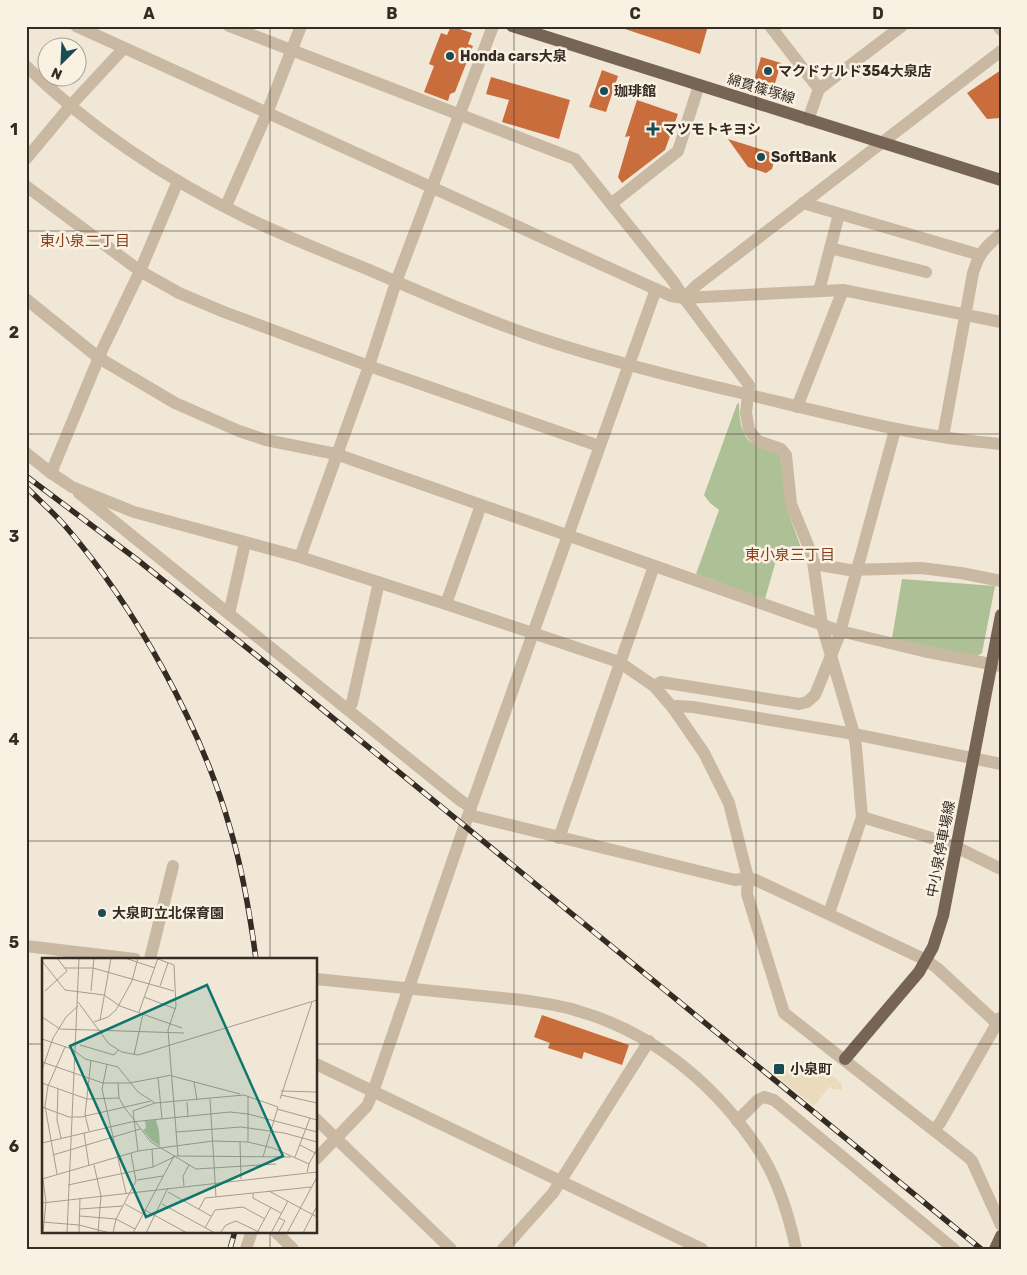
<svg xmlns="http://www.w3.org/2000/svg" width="1027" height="1275" viewBox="0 0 1027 1275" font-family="Rubik,'Noto Sans JP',sans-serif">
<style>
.green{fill:#aec096}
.plaza{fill:#eadbbd}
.building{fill:#c96d3c}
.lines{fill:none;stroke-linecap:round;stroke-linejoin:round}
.minor{stroke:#c9b8a2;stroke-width:12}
.major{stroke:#766455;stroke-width:12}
.rail-casing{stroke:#342b25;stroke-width:5.5}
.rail{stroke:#f9f1e2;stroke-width:4;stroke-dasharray:11;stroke-linecap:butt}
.grid{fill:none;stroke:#342b25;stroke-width:1;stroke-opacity:0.55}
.poi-dot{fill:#1a4c56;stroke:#f9f1e2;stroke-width:2}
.labels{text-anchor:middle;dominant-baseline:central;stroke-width:5;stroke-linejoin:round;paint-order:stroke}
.poi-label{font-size:14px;font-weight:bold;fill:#342b25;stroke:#f9f1e2;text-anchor:start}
.street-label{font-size:14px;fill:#342b25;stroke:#f9f1e2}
.neighbourhood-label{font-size:15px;fill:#853f1c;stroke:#f9f1e2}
.inset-road{fill:none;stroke:#a59c8f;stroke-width:1}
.view{fill:#0f766e;fill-opacity:0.15;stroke:#0f766e;stroke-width:2.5}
.inset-edge{fill:none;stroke:#342b25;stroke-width:2.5}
.neatline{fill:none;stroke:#342b25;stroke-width:2}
.grid-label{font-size:16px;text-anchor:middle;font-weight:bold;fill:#342b25}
</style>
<rect width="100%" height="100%" fill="#f1e7d6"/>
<g class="green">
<path d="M 739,403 C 740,440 747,444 780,454 L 787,509 L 803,553 L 779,550 L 765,599 L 696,574 L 719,510 L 710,503 L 704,495 L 737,404 Z"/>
<polygon points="902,579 995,586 982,653 975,657 892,638"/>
</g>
<polygon class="plaza" points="811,1058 842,1084 842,1090 832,1089 830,1086 814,1106 777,1077 784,1069 787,1070 793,1063 798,1067 802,1062 806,1064"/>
<g class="building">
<polygon points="451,26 472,33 468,44 473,46 455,92 450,94 448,101 424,92 434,66 429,64 441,33 447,35"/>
<polygon points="622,26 708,26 700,54 622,28"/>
<polygon points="761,57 781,63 773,90 753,85"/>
<polygon points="602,70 618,76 606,112 589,107"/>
<polygon points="1001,70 1001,118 987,119 967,93"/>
<polygon points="491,77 570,100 559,139 502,122 509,100 486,94"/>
<polygon points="637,100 678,114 665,150 622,183 618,177 630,136 625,137"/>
<polygon points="728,139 776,154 772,169 766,173 748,167"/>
<polygon points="542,1015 629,1045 622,1065 584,1052 582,1059 548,1048 550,1043 534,1037"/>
</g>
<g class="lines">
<g class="minor">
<polyline points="76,26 671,296 684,298 843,290 1001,322"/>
<polyline points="229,26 575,159 673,281 684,298 749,385 746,413 749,430 758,441 781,449 786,455 791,504 812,555 822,625 854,734 856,747 862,817 829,913"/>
<polyline points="770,26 819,89"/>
<polyline points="998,26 1001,30"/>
<path d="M 26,66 C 91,129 168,180 249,219 C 288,237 327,253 367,269 C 425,294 484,320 545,340 C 612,362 681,379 750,395 C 833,415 915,437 1001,444"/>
<polyline points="808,120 819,89 902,26"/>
<polyline points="26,159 71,105 124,48"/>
<polyline points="26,186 140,271 179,293 224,312 369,366 599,446"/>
<polyline points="803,203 980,255"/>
<polyline points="611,204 678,151 699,85"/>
<polyline points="226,206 267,113 301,26"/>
<polyline points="830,248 926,272"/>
<polyline points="819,291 839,214"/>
<polyline points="684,298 697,285 1001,51"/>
<polyline points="26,299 99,358 175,403 239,431 266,440 336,454 840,631 923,651 1001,666"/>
<polyline points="797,407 843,290"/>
<path d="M 943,437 L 973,273 C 979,253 985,247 1001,234"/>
<polyline points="26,453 51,473 72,487 134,512 300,557 446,604 619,662 654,686 673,708 704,753 729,803 748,878 747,894 784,1013 968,1157 972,1161 1001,1225"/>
<polyline points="51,473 102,350 140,271 178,181"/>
<polyline points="79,493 461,801 471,807"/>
<polyline points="300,557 369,366 396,282 493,26"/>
<polyline points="814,564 849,570 921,568 961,573 1001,581"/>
<polyline points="446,604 481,505"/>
<polyline points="229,614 245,543"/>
<polyline points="654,686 661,682 799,704 807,702 815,695 839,636 895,430"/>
<polyline points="673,708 677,706 693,707 854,734 1001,764"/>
<polyline points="348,709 352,703 379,582"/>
<polyline points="469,815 735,880 748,878 756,880 926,960 937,968 1001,1027"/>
<polyline points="862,817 948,843 1001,869"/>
<polyline points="559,838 654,566"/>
<polyline points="26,946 135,959"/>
<polyline points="150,959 173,866"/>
<path d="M 316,979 L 522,1000 C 541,1003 560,1005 578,1011 C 649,1031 710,1080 752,1140 C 775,1171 788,1211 796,1249"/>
<polyline points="316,1064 702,1249"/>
<polyline points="316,1119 451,1249"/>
<polyline points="737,1121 758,1100 764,1097 774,1100 954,1249"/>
<polyline points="934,1129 940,1123 1000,1018"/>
<polyline points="316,1159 367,1106 373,1092 471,807 656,289"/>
<polyline points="275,1231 293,1249"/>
<polyline points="246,1249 252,1231"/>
<polyline points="503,1249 553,1193 649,1041"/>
</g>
<g class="major">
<polyline points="512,26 1001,180"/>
<polyline points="845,1059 919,972 933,947 943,916 1001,615"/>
<polyline points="995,1249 1001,1236"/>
</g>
<defs>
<g id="rail">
<polyline points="26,476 139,561 256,655 981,1249"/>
<path d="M 26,487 C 39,500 54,513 66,527 C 136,608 201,726 230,828 C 243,871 250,915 256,959"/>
<polyline points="230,1249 235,1231"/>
</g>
</defs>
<use href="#rail" class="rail-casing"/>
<use href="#rail" class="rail"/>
</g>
<path class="grid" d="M 270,26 L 270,959M 514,26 L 514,1249M 756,26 L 756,1249M 26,231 L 1001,231M 26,434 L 1001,434M 26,638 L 1001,638M 26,841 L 1001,841M 26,1044 L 44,1044M 316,1044 L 1001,1044M 270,1231 L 270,1249"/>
<g class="poi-dot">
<circle cx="450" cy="56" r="5"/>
<circle cx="768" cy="71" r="5"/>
<circle cx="604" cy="91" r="5"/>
<path d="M650.5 121.5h5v5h5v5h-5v5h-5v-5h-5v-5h5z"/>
<circle cx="761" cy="157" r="5"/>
<circle cx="102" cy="913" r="5"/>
<rect x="773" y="1063" width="12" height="12" rx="2.5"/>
</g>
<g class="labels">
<g class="poi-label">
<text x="460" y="56">Honda cars大泉</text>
<text x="778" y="71">マクドナルド354大泉店</text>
<text x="614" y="91">珈琲館</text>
<text x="663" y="129">マツモトキヨシ</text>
<text x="771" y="157">SoftBank</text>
<text x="112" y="913">大泉町立北保育園</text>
<text x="790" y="1069">小泉町</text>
</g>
<g class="street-label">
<text transform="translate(761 89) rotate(17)">綿貫篠塚線</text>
<text transform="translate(941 849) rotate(-79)">中小泉停車場線</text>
</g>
<g class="neighbourhood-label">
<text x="85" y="241">東小泉二丁目</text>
<text x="790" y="555">東小泉三丁目</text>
</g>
</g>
<g transform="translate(42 958)">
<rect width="275" height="275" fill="#f1e7d6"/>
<path d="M 114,162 L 117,173 L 118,188 L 110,183 L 101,172 L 104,170 L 103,163 Z" fill="#aec096"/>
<path class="inset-road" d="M 83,0 L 113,10M 116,1 L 132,7 L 134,48 L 126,72 L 136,198M 0,3 L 23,32 L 62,37 L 78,48 L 140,70M 23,10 L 51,10 L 132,33M 118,28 L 126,5M 3,33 L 25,13 L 15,0M 49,33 L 52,0M 102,39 L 134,51M 36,44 L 67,86 L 80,94 L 96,97 L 275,42M 97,54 L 116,0M 0,59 L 18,71 L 142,75M 58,62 L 69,0M 52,64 L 66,59 L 74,52 L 90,23 L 96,0M 0,81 L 30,91 L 43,101 L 76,109 L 96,134 L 113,145 L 202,137 L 236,149 L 221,199M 38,87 L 72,97 L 76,92M 92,97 L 101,56M 0,104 L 61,125 L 87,125 L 130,117M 65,106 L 60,131 L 84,235M 0,112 L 11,80 L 24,59 L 36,48M 130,118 L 198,136M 116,119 L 120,161M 152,124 L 155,142M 0,125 L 45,141 L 77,140M 76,125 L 77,140 L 82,149 L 109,184 L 154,211 L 234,206M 16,131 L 15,162 L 19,180M 239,133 L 275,134M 239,137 L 275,145M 206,138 L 206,184M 168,141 L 174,239M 238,141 L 270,44M 145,144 L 146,159M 0,149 L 27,159 L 39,159 L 109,143M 235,151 L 275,162M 47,173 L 43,157 L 49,102M 134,174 L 199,169 L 242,175 L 275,184M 42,175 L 47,208M 198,184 L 199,221M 0,185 L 89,164 L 188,154 L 206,156 L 275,174M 258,187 L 275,196M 110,191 L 111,209M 96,193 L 91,153 L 113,145M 11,197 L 98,171M 253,199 L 268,160M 267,206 L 275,191M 52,207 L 59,238 L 56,275M 0,215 L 4,244 L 1,275M 15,216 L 3,148 L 6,128 L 23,89M 0,221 L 96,193 L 171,183 L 206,184 L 231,190 L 267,206 L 265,214M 95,222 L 121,218M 26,227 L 111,209 L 134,198 L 249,199M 142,228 L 141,218 L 147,207M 227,233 L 275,259M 126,234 L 169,258M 211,235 L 211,240 L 239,255M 0,245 L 275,214M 83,246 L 101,256M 120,246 L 173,275M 38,251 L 81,248M 157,251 L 163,240 L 269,229M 103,252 L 145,275M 38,258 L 74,261 L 93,271M 0,264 L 37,267 L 68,275M 163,270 L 173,252 L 201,249 L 223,261M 216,273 L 229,249M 25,275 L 37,0M 37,275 L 38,240M 71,275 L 74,261 L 94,223 L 89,195M 91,275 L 132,198M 104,275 L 126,230M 178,275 L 184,267 L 194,263 L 219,275M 229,275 L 246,243M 236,275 L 243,263 L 237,260M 245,275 L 275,219M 261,275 L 275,248"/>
<path class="view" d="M 165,27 L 241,198 L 104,259 L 28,88 Z"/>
<rect width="275" height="275" class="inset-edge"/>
</g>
<rect width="1027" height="1275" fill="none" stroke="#f9f1e2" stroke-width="55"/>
<g transform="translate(62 62) rotate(204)"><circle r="24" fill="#f9f1e2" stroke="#aaa296"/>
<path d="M0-4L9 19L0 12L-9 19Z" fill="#1a4c56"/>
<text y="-8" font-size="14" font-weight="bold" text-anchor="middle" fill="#342b25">N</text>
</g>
<rect x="28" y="28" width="972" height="1220" class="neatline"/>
<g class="grid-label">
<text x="149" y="19">A</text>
<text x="392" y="19">B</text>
<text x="635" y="19">C</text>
<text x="878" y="19">D</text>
<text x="14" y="135">1</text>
<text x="14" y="338">2</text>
<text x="14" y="542">3</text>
<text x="14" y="745">4</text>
<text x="14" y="948">5</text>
<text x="14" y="1152">6</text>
</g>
</svg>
